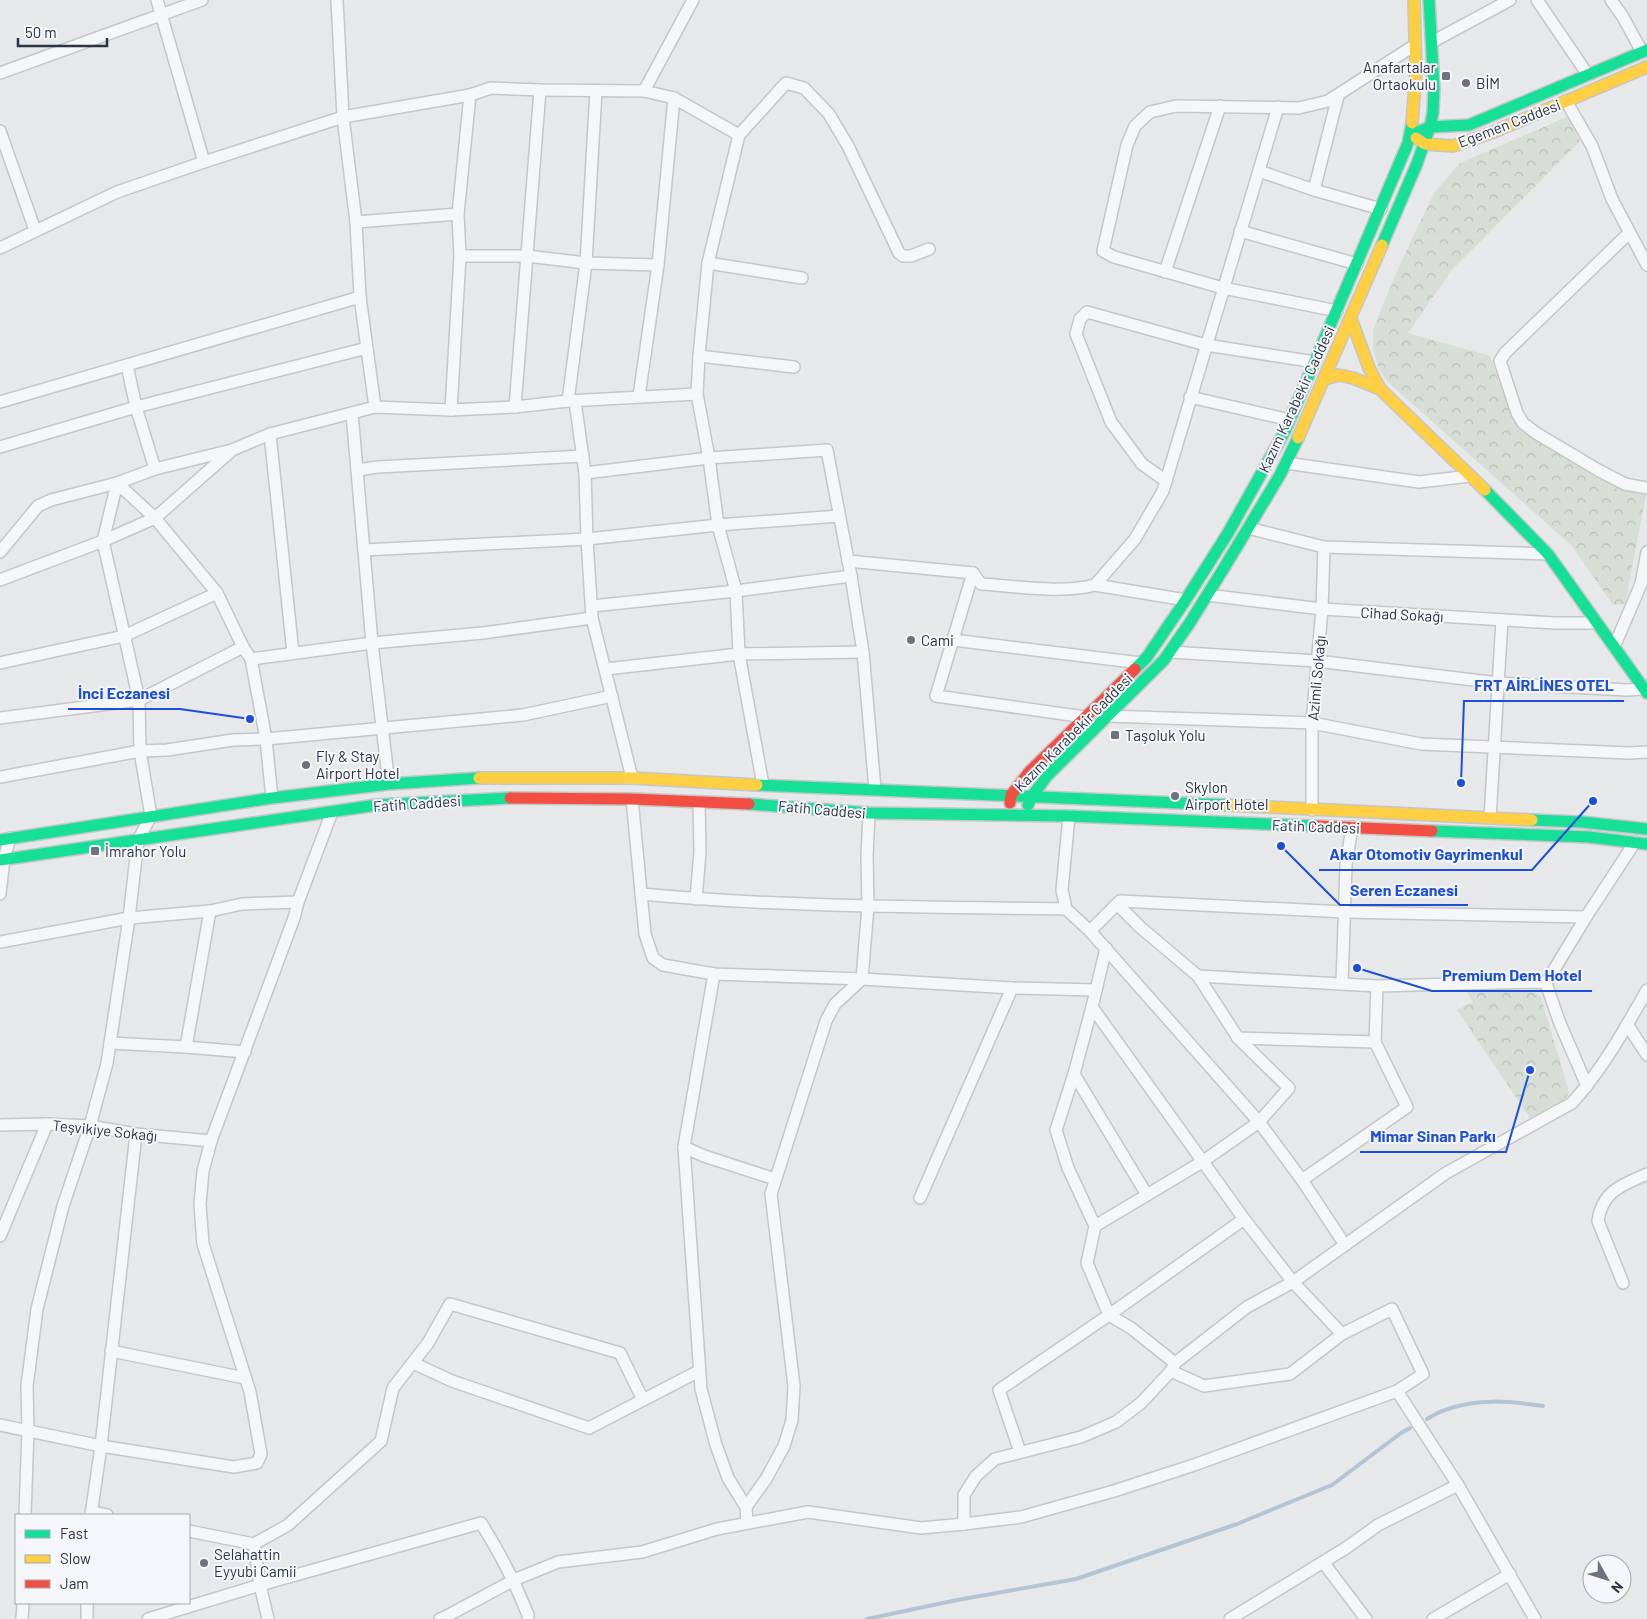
<svg xmlns="http://www.w3.org/2000/svg" width="1647" height="1619" viewBox="0 0 1647 1619" font-family="Barlow,sans-serif">
<style>
.park{fill:url(#park-crowns)}
.lines{fill:none;stroke-linecap:round;stroke-linejoin:round}
.stream{stroke:#b4c4d5;stroke-width:4}
.street-casing{stroke:#c4c6c8;stroke-width:14}
.fast-casing{stroke:#c4c6c8;stroke-width:14}
.slow-casing{stroke:#c4c6c8;stroke-width:14}
.jam-casing{stroke:#c4c6c8;stroke-width:14}
.street{stroke:#f5f6f7;stroke-width:11}
.fast{stroke:#16e098;stroke-width:11}
.slow{stroke:#ffcf43;stroke-width:11}
.jam{stroke:#f24e42;stroke-width:11}
.poi-dot{fill:#6c737f;stroke:#f4f6f9;stroke-width:2}
.labels{text-anchor:middle;dominant-baseline:central;stroke-width:4;stroke-linejoin:round;paint-order:stroke}
.poi-label{font-size:15px;fill:#2b3445;stroke:#f4f6f9;text-anchor:start}
.street-label{font-size:15px;fill:#2b3445;stroke:#f4f6f9}
.leader{fill:none;stroke:#1d4ed8;stroke-width:2}
.callout-dot{fill:#1d4ed8;stroke:#f4f6f9;stroke-width:2}
.callout-label{font-size:16px;text-anchor:middle;font-weight:bold;fill:#1d4ed8;stroke:#f4f6f9;stroke-width:4;stroke-linejoin:round;paint-order:stroke}
</style>
<defs>
<pattern id="park-crowns" width="20" height="18" patternUnits="userSpaceOnUse" patternTransform="scale(1.25)"><rect width="20" height="18" fill="#d6ded6"/><path d="M2 6a3 3 0 1 1 6 0M12 15a3 3 0 1 1 6 0" fill="none" stroke="#b8bfb9"/></pattern>
</defs>
<rect width="100%" height="100%" fill="#e6e8ea"/>
<g class="park">
<polygon points="1567,117 1580,141 1451,271 1408,333 1490,356 1512,418 1523,433 1573,459 1615,486 1646,495 1625,604 1613,605 1572,546 1390,384 1379,370 1373,349 1373,330 1397,271 1434,193 1460,163"/>
<path d="M 1466,990 L 1532,991 L 1540,996 L 1542,1001 L 1569,1092 C 1566,1104 1540,1113 1530,1118 L 1457,1010 L 1473,1002 Z"/>
</g>
<g class="lines">
<g class="stream">
<path d="M 1427,1419 C 1433,1416 1438,1412 1445,1410 C 1476,1398 1511,1401 1543,1406"/>
<polyline points="867,1619 957,1600 1076,1579 1237,1524 1332,1485 1401,1433 1410,1428"/>
</g>
<defs>
<g id="street">
<polyline points="157,0 204,162"/>
<polyline points="337,0 343,117 356,222 360,297 375,407"/>
<polyline points="1537,0 1588,75"/>
<polyline points="1611,0 1623,17 1642,52"/>
<polyline points="1432,42 1510,0"/>
<polyline points="0,73 202,0"/>
<polyline points="644,91 693,0"/>
<polyline points="1566,101 1592,146 1612,199 1647,265"/>
<polyline points="0,131 35,230"/>
<polyline points="739,135 786,83 804,88 829,114 848,146 899,253 903,256 911,256 929,249"/>
<polyline points="1259,171 1314,190 1381,209"/>
<polyline points="1314,190 1338,96"/>
<polyline points="356,222 458,214"/>
<polyline points="1240,231 1357,264"/>
<polyline points="1629,233 1505,353 1500,361 1517,413 1523,423 1536,433 1598,470 1625,484 1647,488"/>
<polyline points="0,248 117,192 204,162 343,117 470,95 491,88 540,90 644,91 674,98 739,135 708,263 699,356 697,394 709,458 718,525 736,591 739,654 763,785"/>
<polyline points="460,256 527,256 586,263 658,265"/>
<polyline points="708,263 802,278"/>
<polyline points="1165,272 1220,106"/>
<polyline points="1337,311 1223,288 1114,257 1103,251 1127,145 1135,126 1150,112 1176,106 1299,108 1328,101 1415,45"/>
<polyline points="699,356 794,367"/>
<polyline points="127,365 136,407 155,469"/>
<polyline points="639,396 658,265 674,98"/>
<polyline points="1190,397 1290,420"/>
<polyline points="568,401 586,263 596,91"/>
<polyline points="575,401 585,473 587,539 592,618 632,778"/>
<polyline points="0,402 360,297"/>
<polyline points="515,407 540,90"/>
<polyline points="451,410 460,256 458,214 470,95"/>
<polyline points="352,413 372,643 389,784"/>
<polyline points="270,434 293,653"/>
<polyline points="0,447 136,407 367,348"/>
<polyline points="1286,463 1419,482 1470,476"/>
<polyline points="357,470 378,467 583,456"/>
<polyline points="585,473 709,458 827,450 851,576 863,652 875,789"/>
<polyline points="1166,481 1142,464 1111,422 1076,334 1080,319 1087,312 1206,345 1315,362"/>
<polyline points="1248,528 1324,547 1548,554"/>
<polyline points="364,550 587,539 718,525 839,516"/>
<polyline points="0,552 38,506 51,500 117,483 155,469 232,450 270,434 375,407 451,410 515,407 568,401 697,394"/>
<polyline points="848,561 973,573 936,696 1085,717"/>
<path d="M 973,573 L 981,584 C 1017,586 1061,594 1095,585"/>
<polyline points="0,580 103,541 155,518 231,451"/>
<polyline points="1207,595 1322,609 1555,623 1597,623"/>
<polyline points="1186,600 1095,585 1135,539 1163,491 1278,107"/>
<polyline points="592,606 736,591 851,576"/>
<polyline points="953,640 1141,663"/>
<polyline points="1614,647 1641,584 1647,552"/>
<polyline points="1170,652 1317,661 1498,683 1627,690 1643,689"/>
<polyline points="251,659 372,643 483,633 592,618"/>
<polyline points="0,663 124,636 217,593"/>
<polyline points="606,669 739,654 863,652"/>
<polyline points="1108,716 1312,723 1421,744 1629,753 1647,752"/>
<polyline points="0,718 139,700 243,647"/>
<polyline points="0,777 140,751 167,750 233,740 266,739 523,715 612,696"/>
<polyline points="632,799 645,934 653,958 663,965 714,974 862,979 1012,988 1096,990"/>
<polyline points="1312,810 1312,723 1322,609 1324,547"/>
<polyline points="1069,816 1062,890 1066,909 1090,931 1259,1122 1302,1180 1345,1245"/>
<polyline points="1490,818 1502,620"/>
<polyline points="0,894 4,859 10,838"/>
<path d="M 641,894 C 782,907 924,907 1066,909"/>
<polyline points="696,899 700,852 699,802"/>
<polyline points="1090,931 1120,901 1345,912 1586,917"/>
<polyline points="0,942 129,918 210,911 242,904 298,902"/>
<polyline points="1106,948 1092,1007 1074,1074 1056,1130 1068,1168 1095,1226 1087,1263 1109,1315 1131,1328 1175,1363"/>
<polyline points="714,974 684,1147 701,1389 716,1445 728,1478 746,1507"/>
<polyline points="1198,976 1377,986 1533,982 1546,983 1586,917 1635,842"/>
<polyline points="1546,983 1559,1021 1587,1086"/>
<polyline points="1342,984 1346,865 1352,827"/>
<polyline points="1092,1007 1244,1219 1293,1282 1342,1334 1392,1309 1423,1374 1397,1391 1458,1485 1535,1619"/>
<polyline points="1627,1024 1647,1055"/>
<polyline points="1238,1038 1375,1042"/>
<polyline points="110,1043 186,1047 245,1052"/>
<polyline points="186,1047 210,911"/>
<polyline points="1074,1074 1147,1195"/>
<polyline points="0,1125 47,1124 90,1126 136,1134 211,1141"/>
<polyline points="684,1147 704,1156 775,1179"/>
<polyline points="1302,1180 1407,1107 1375,1042 1377,986"/>
<polyline points="920,1198 1012,988"/>
<polyline points="1095,1226 1202,1162 1259,1122 1289,1088 1238,1038 1198,976 1140,927 1117,904"/>
<polyline points="0,1236 47,1124"/>
<path d="M 1623,1283 L 1598,1221 C 1602,1191 1622,1185 1647,1174"/>
<polyline points="111,1351 245,1378"/>
<polyline points="413,1363 452,1381 589,1428 699,1371"/>
<polyline points="1171,1371 1204,1386 1290,1374 1342,1334"/>
<polyline points="0,1425 101,1446 234,1467 257,1463 261,1454 250,1392 203,1244 200,1204 203,1171 211,1141 294,918 298,902 332,812"/>
<polyline points="1020,1452 999,1390 1109,1315 1244,1219"/>
<polyline points="91,1512 107,1515"/>
<polyline points="25,1515 28,1430 27,1386 37,1309 63,1206 90,1126 107,1063 129,918 138,840 151,816 140,751 139,700 103,541 117,483 155,518 217,593 243,647 251,659 266,739 272,798"/>
<polyline points="91,1515 101,1446 136,1134"/>
<polyline points="747,1523 746,1507 766,1479 784,1446 792,1420 794,1386 771,1194 826,1021 835,1004 862,979 868,906 867,856 869,813"/>
<polyline points="964,1524 1021,1517 1114,1491 1194,1465 1397,1391"/>
<polyline points="189,1531 254,1544 288,1525 381,1441 393,1388 428,1343 450,1304 620,1353 643,1400"/>
<polyline points="254,1544 260,1585 268,1619"/>
<polyline points="1323,1562 1366,1619"/>
<polyline points="22,1619 23,1603"/>
<polyline points="87,1619 87,1603"/>
<path d="M 148,1619 L 260,1585 L 481,1523 C 500,1553 515,1582 528,1615 L 528,1619"/>
<path d="M 440,1619 L 445,1617 L 514,1580 L 558,1562 L 642,1552 L 717,1529 L 808,1512 L 921,1528 L 964,1524 L 964,1495 L 976,1476 L 995,1459 L 1081,1437 L 1116,1422 L 1141,1403 L 1171,1371 L 1175,1363 L 1247,1307 L 1293,1282 L 1446,1173 L 1572,1103 C 1602,1070 1625,1029 1647,990"/>
<polyline points="1230,1619 1346,1548 1378,1525 1458,1485"/>
<polyline points="1433,1619 1510,1574"/>
</g>
<g id="fast">
<polyline points="1420,131 1430,127 1469,125 1647,50"/>
<polyline points="1382,245 1416,166 1430,127 1433,112 1434,88 1429,0"/>
<polyline points="1485,490 1548,554 1647,693"/>
<polyline points="1135,669 1147,657 1183,604 1228,533 1285,431 1408,143 1412,123"/>
<polyline points="757,785 1227,805"/>
<polyline points="749,804 869,813 1069,816 1316,826"/>
<polyline points="1028,805 1032,796 1047,776 1164,660 1189,624 1224,568 1280,475 1298,438"/>
<polyline points="1532,820 1582,822 1647,829"/>
<polyline points="1432,831 1589,837 1647,844"/>
<polyline points="0,840 272,798 389,784 479,778"/>
<polyline points="0,860 377,805 510,798"/>
</g>
<g id="slow">
<polyline points="1412,123 1416,72 1414,0"/>
<polyline points="1416,138 1425,144 1453,146 1491,133 1647,67"/>
<polyline points="1351,319 1369,368 1380,389"/>
<polyline points="1325,379 1338,375 1353,378 1380,389 1485,490"/>
<polyline points="1298,438 1382,245"/>
<polyline points="479,778 632,778 757,785"/>
<polyline points="1227,805 1532,820"/>
</g>
<g id="jam">
<polyline points="510,798 632,799 749,804"/>
<polyline points="1010,803 1011,795 1030,771 1135,669"/>
<polyline points="1316,826 1432,831"/>
</g>
</defs>
<use href="#street" class="street-casing"/>
<use href="#fast" class="fast-casing"/>
<use href="#slow" class="slow-casing"/>
<use href="#jam" class="jam-casing"/>
<use href="#street" class="street"/>
<use href="#fast" class="fast"/>
<use href="#slow" class="slow"/>
<use href="#jam" class="jam"/>
</g>
<g class="poi-dot">
<rect x="1441" y="71" width="10" height="10" rx="2.5"/>
<circle cx="1466" cy="83" r="5"/>
<circle cx="911" cy="640" r="5"/>
<rect x="1110" y="730" width="10" height="10" rx="2.5"/>
<circle cx="306" cy="765" r="5"/>
<circle cx="1175" cy="796" r="5"/>
<rect x="90" y="846" width="10" height="10" rx="2.5"/>
<circle cx="204" cy="1563" r="5"/>
</g>
<g class="labels">
<g class="poi-label">
<text x="1436" y="67" text-anchor="end">Anafartalar<tspan x="1436" dy="17">Ortaokulu</tspan></text>
<text x="1476" y="83">BİM</text>
<text x="921" y="640">Cami</text>
<text x="1125" y="735">Taşoluk Yolu</text>
<text x="316" y="756">Fly &amp; Stay<tspan x="316" dy="17">Airport Hotel</tspan></text>
<text x="1185" y="787">Skylon<tspan x="1185" dy="17">Airport Hotel</tspan></text>
<text x="105" y="851">İmrahor Yolu</text>
<text x="214" y="1554">Selahattin<tspan x="214" dy="17">Eyyubi Camii</tspan></text>
</g>
<g class="street-label">
<text transform="translate(1509 123) rotate(-21)">Egemen Caddesi</text>
<text transform="translate(1296 399) rotate(-65)">Kazım Karabekir Caddesi</text>
<text transform="translate(1402 614) rotate(3)">Cihad Sokağı</text>
<text transform="translate(1316 678) rotate(-85)">Azimli Sokağı</text>
<text transform="translate(1073 732) rotate(-45)">Kazım Karabekir Caddesi</text>
<text transform="translate(417 803) rotate(-4)">Fatih Caddesi</text>
<text transform="translate(822 809) rotate(5)">Fatih Caddesi</text>
<text transform="translate(1316 826) rotate(2)">Fatih Caddesi</text>
<text transform="translate(105 1130) rotate(6)">Teşvikiye Sokağı</text>
</g>
</g>
<path class="leader" d="M1461 783L1464 701H1624M250 719L180 709H68M1593 801L1532 870H1319M1281 846L1340 905H1468M1357 968L1432 991H1592M1530 1070L1506 1152H1360"/>
<g class="callout-dot">
<circle cx="1461" cy="783" r="5"/>
<circle cx="250" cy="719" r="5"/>
<circle cx="1593" cy="801" r="5"/>
<circle cx="1281" cy="846" r="5"/>
<circle cx="1357" cy="968" r="5"/>
<circle cx="1530" cy="1070" r="5"/>
</g>
<g class="callout-label">
<text x="1544" y="691">FRT AİRLİNES OTEL</text>
<text x="124" y="699">İnci Eczanesi</text>
<text x="1426" y="860">Akar Otomotiv Gayrimenkul</text>
<text x="1404" y="896">Seren Eczanesi</text>
<text x="1512" y="981">Premium Dem Hotel</text>
<text x="1433" y="1142">Mimar Sinan Parkı</text>
</g>
<rect x="15" y="1514" width="175" height="90" fill="#f4f6f9" stroke="#a4a8b1"/>
<rect x="25" y="1530" width="25" height="8" fill="#16e098" stroke="#a4a8b1"/>
<text x="60" y="1539" font-size="15" fill="#2b3445">Fast</text>
<rect x="25" y="1555" width="25" height="8" fill="#ffcf43" stroke="#a4a8b1"/>
<text x="60" y="1564" font-size="15" fill="#2b3445">Slow</text>
<rect x="25" y="1580" width="25" height="8" fill="#f24e42" stroke="#a4a8b1"/>
<text x="60" y="1589" font-size="15" fill="#2b3445">Jam</text>
<g transform="translate(1607 1579) rotate(129)"><circle r="24" fill="#f4f6f9" stroke="#a4a8b1"/>
<path d="M0-4L9 19L0 12L-9 19Z" fill="#6c737f"/>
<text y="-8" font-size="14" font-weight="bold" text-anchor="middle" fill="#2b3445">N</text>
</g>
<path d="M18 38v8h89v-8" fill="none" stroke="#2b3445" stroke-width="2.5"/>
<text x="25" y="38" font-size="15" fill="#2b3445" stroke="#f4f6f9" stroke-width="4" paint-order="stroke">50 m</text>
</svg>
